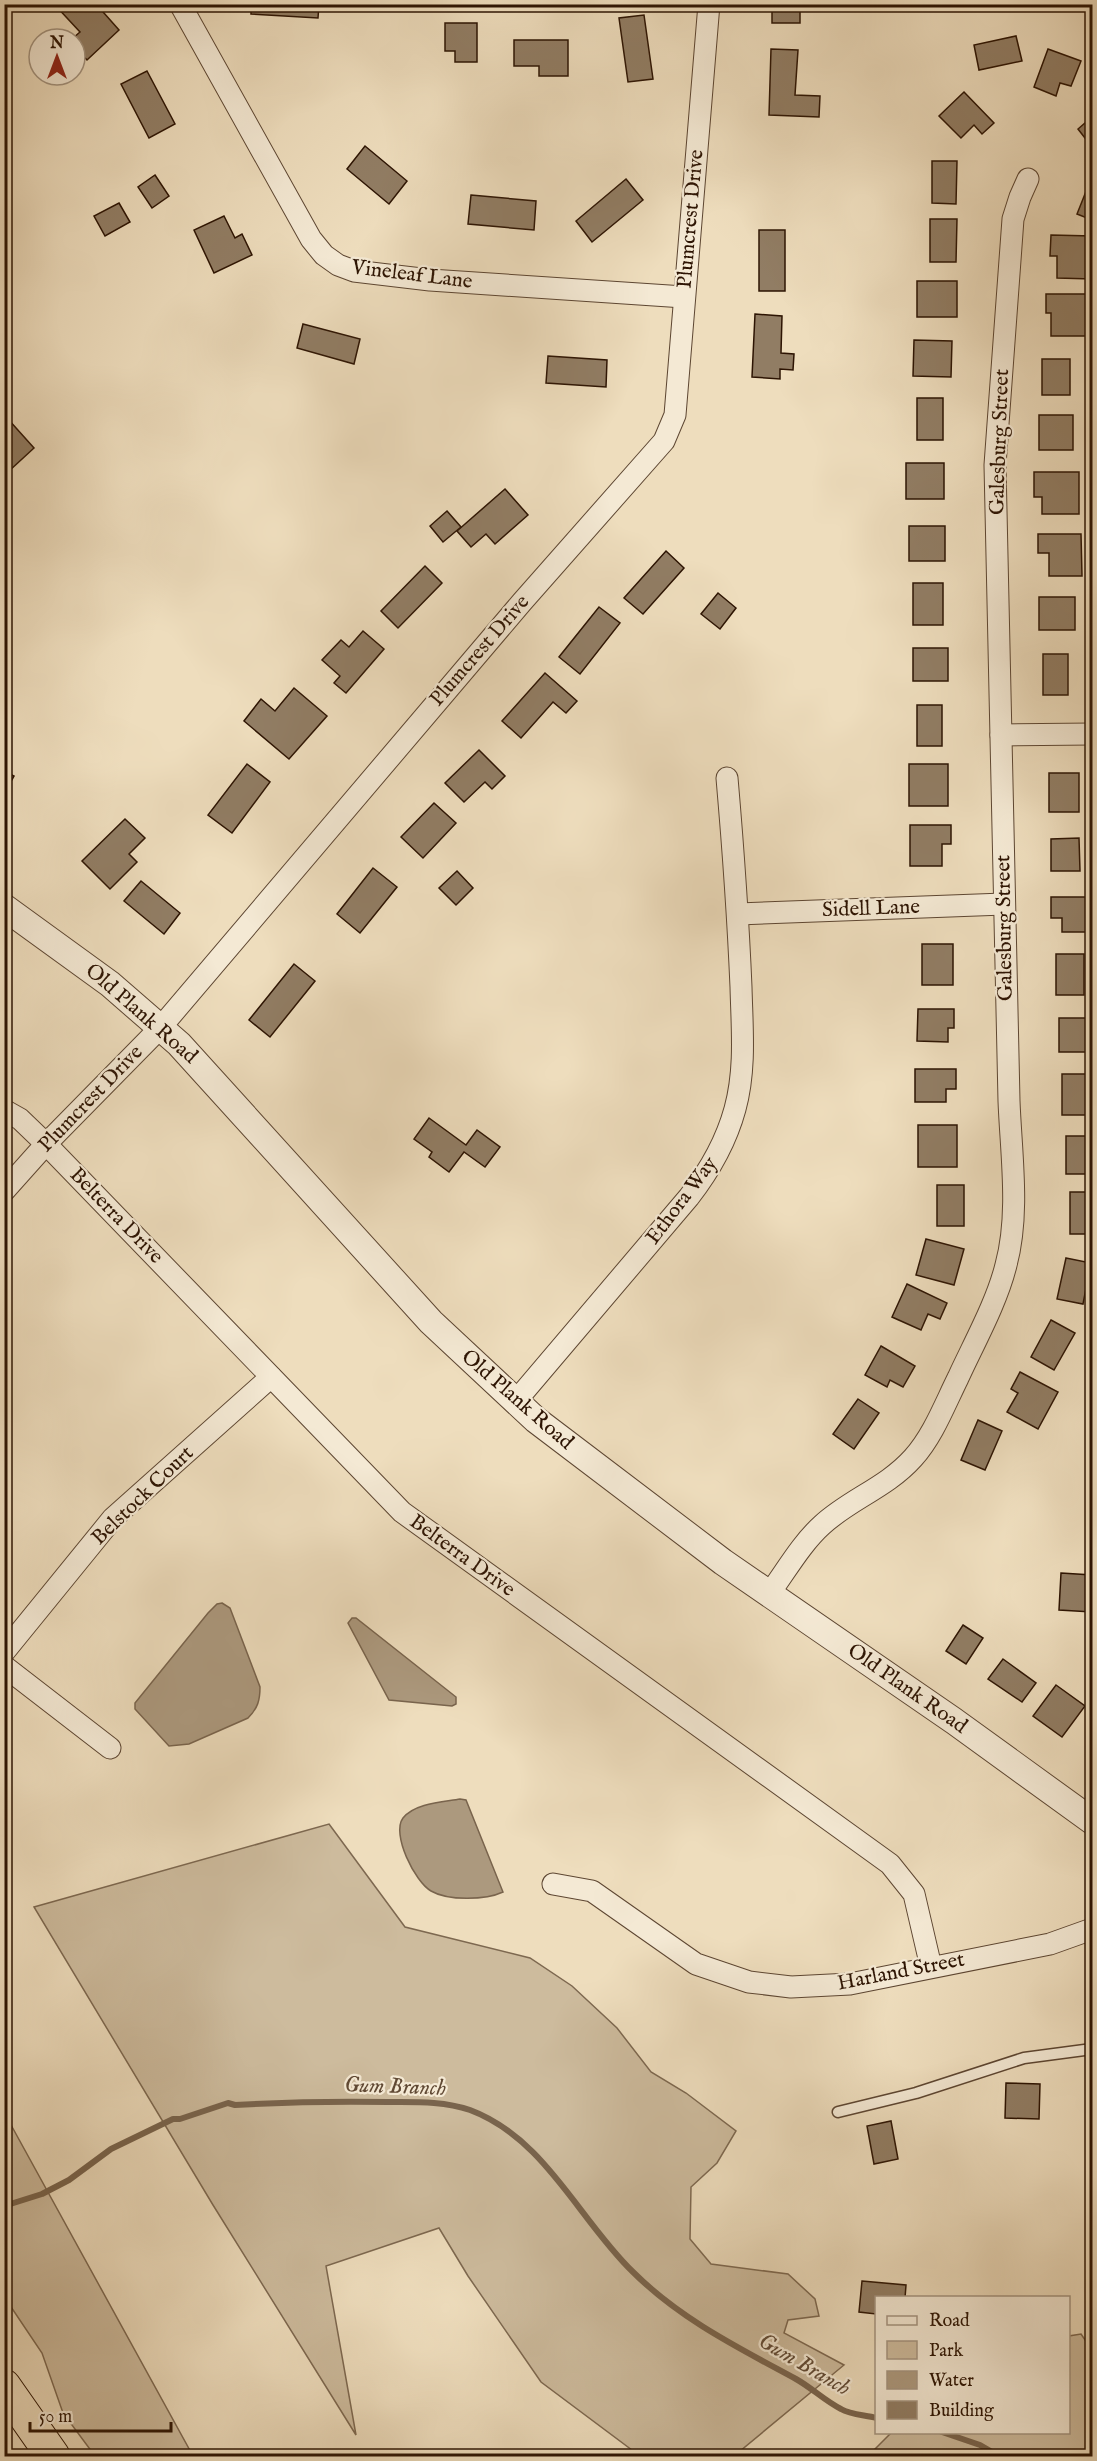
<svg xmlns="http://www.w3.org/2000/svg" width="1097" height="2461" viewBox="0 0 1097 2461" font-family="'IM FELL English',serif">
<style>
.green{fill:#cdbb9d;stroke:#7d6850;stroke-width:1.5}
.water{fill:#ac997e;stroke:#79644d;stroke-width:1.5}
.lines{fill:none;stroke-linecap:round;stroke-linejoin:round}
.stream{stroke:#79644d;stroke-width:6}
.building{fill:#917d64;stroke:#2d1403;stroke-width:1.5}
.service-casing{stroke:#5d4632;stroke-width:13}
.minor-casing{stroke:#5d4632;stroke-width:23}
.tertiary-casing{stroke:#5d4632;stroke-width:28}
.trunk-casing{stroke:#2d1403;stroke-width:35}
.service{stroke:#f4e9d4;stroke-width:10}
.minor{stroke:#f4e9d4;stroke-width:21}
.tertiary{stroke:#f4e9d4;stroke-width:26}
.trunk{stroke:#eeddbd;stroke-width:33}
.labels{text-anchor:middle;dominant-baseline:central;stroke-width:4.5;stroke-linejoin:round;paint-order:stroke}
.street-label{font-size:21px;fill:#2d1403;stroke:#f4e9d4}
.water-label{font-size:22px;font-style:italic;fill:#604934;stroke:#f4e9d4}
</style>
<rect width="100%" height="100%" fill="#eeddbd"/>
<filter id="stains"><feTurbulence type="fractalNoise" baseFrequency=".00333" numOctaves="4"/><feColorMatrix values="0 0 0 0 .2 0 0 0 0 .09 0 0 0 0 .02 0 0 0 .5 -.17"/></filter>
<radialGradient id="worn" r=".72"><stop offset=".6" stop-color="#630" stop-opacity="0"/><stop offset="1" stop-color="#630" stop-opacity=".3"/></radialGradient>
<g class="green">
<polygon points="329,1824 405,1927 530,1958 572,1986 617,2028 651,2072 686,2093 736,2131 717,2163 691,2187 690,2239 711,2264 788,2274 815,2299 819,2316 788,2320 784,2333 844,2365 734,2456 640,2456 541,2382 468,2276 439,2228 326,2266 356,2435 213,2205 34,1907"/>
<polygon points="5,2114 193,2456 95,2456 63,2413 42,2353 5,2298"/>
<polygon points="1081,2334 1092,2350 1092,2456 868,2456 891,2433 1068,2432 1069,2336"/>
</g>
<g class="water">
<path d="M 222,1603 L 230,1608 L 260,1687 C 260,1700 258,1708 248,1718 L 189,1744 L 169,1746 L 135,1709 L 135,1703 L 208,1613 L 217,1604 Z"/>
<polygon points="352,1618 356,1618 456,1697 456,1704 452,1706 389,1700 348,1623"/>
<path d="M 460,1799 L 466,1800 L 503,1892 C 486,1900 448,1901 431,1891 C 415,1882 391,1834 403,1818 C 415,1803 443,1802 460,1799 Z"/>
</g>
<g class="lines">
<g class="stream">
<path d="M 4,2206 L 42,2194 L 69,2180 L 111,2149 L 173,2119 L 180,2119 L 228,2103 L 235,2105 C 287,2102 338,2101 389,2102 C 417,2102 444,2101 470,2110 C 545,2138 579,2220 633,2272 C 680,2319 739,2348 796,2379 C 812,2388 825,2401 841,2409 C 851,2415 866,2415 876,2418"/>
<polyline points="942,2432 980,2445 999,2456"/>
</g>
</g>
<g class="building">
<polygon points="54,4 96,4 119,30 87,60 75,47 75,39 72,39 80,32"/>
<polygon points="251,4 319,4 318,18 251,14"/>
<rect x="772" y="4" width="28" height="19"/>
<polygon points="644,15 653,79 628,82 619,18"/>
<polygon points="445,23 477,23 477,62 455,62 455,51 445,51"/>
<polygon points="1016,36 1022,61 979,70 974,45"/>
<polygon points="514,40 568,40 568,76 539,76 539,66 514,66"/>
<polygon points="771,49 798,50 795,95 820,96 819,117 769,115"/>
<polygon points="1048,49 1081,61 1071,86 1060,83 1056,96 1034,87"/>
<polygon points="147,71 175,124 149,138 121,84"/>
<polygon points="964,92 994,123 982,134 974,125 961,138 939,116"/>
<polygon points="1092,117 1092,147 1078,129"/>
<polygon points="365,146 407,181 389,204 347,169"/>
<polygon points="932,161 957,161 956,204 932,203"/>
<polygon points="155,175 169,196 152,208 138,187"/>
<polygon points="626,179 643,200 592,242 576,221"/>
<polygon points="1089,184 1092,186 1092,220 1077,214"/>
<polygon points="471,195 536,201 534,230 468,224"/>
<polygon points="119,203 130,222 105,236 94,216"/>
<polygon points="224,216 235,238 242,234 252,255 214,273 194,230"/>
<polygon points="930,219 957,219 956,262 930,262"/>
<rect x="759" y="230" width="26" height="61"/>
<polygon points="1051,235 1092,236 1092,279 1057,278 1057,256 1050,256"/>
<rect x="917" y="281" width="40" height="36"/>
<polygon points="1046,294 1089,294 1089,336 1051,336 1051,313 1046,313"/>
<polygon points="755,314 782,316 781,353 794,354 793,370 780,369 780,379 752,377"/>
<polygon points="303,324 360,339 354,364 297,348"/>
<polygon points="914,340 952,341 951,377 913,376"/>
<polygon points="548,356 607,360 606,387 546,383"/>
<rect x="1042" y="359" width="28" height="36"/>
<rect x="917" y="398" width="26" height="42"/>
<rect x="1039" y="415" width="34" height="35"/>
<polygon points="8,419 34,448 9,471 4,466 4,422"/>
<rect x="906" y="463" width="38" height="36"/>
<polygon points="1034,472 1079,472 1079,514 1042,514 1042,497 1034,497"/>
<polygon points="505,489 528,515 495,544 486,534 471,547 457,531"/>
<polygon points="447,511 461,527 443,542 430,526"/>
<rect x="909" y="526" width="36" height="35"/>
<polygon points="1038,534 1081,534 1082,576 1049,576 1049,553 1038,553"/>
<polygon points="666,551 684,568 643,614 624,598"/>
<polygon points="425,566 442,583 398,628 381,611"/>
<rect x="913" y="583" width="30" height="42"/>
<polygon points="718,593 736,608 720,629 701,614"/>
<rect x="1039" y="597" width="36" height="33"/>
<polygon points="599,607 620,623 580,674 559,657"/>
<polygon points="363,631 384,649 346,693 334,683 340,676 322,660 341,640 349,647"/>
<rect x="913" y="648" width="35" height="33"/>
<rect x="1043" y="654" width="25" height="41"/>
<polygon points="545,673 577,701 566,713 553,702 521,738 502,721"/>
<polygon points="294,688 327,716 289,759 244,721 261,699 275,711"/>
<rect x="917" y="705" width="25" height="41"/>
<polygon points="479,750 505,776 492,789 485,782 464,802 445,783"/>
<polygon points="247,764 270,782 232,833 208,815"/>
<rect x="909" y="764" width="39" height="42"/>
<polygon points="4,771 14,776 4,794"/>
<rect x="1049" y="773" width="30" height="39"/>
<polygon points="434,803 456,823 423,858 401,837"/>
<polygon points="125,819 145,838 129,854 137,862 110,889 82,861"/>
<polygon points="910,825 951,825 951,844 942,844 942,866 910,866"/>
<polygon points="1079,838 1080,871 1051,871 1051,839"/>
<polygon points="373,868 397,887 360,933 337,914"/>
<polygon points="457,871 473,888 456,905 439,888"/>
<polygon points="141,881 180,913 164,934 124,901"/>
<polygon points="1051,897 1092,897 1092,932 1062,932 1062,918 1051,918"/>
<rect x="922" y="944" width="31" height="41"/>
<rect x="1056" y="954" width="28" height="41"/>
<polygon points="294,964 315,981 270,1037 249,1020"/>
<polygon points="918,1009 954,1009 954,1028 948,1028 948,1042 917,1041"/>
<rect x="1059" y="1018" width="33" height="34"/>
<polygon points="915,1069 956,1069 956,1089 946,1089 946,1102 915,1102"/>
<rect x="1062" y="1074" width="28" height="41"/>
<polygon points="429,1118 466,1145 477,1130 500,1147 485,1167 464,1152 449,1172 429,1157 432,1152 414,1139"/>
<rect x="918" y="1125" width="39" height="42"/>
<rect x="1066" y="1136" width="26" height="38"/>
<rect x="937" y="1185" width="27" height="41"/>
<rect x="1070" y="1192" width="22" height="42"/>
<polygon points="926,1239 964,1249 954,1285 916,1275"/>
<polygon points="1066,1258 1091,1263 1083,1304 1057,1299"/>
<polygon points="907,1284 947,1303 940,1319 928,1314 921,1330 892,1317"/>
<polygon points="1051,1320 1075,1333 1054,1370 1031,1357"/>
<polygon points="881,1346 915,1366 903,1387 890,1380 887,1387 865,1375"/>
<polygon points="1020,1372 1058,1392 1038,1429 1007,1412 1018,1393 1011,1389"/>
<polygon points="858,1399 879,1413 854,1449 833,1434"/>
<polygon points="978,1420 1002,1431 985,1470 961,1460"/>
<polygon points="1061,1573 1092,1575 1092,1612 1059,1610"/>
<polygon points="963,1625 983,1638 966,1664 946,1651"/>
<polygon points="1003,1659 1036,1683 1022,1702 988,1679"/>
<polygon points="1056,1685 1085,1706 1062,1737 1033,1716"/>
<polygon points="1006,2083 1040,2084 1039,2119 1005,2118"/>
<polygon points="891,2121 898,2159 874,2164 867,2126"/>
<polygon points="862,2281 906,2285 905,2298 876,2298 876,2314 859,2312"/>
</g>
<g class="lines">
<defs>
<polyline id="service" points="838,2112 916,2093 1024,2058 1092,2049"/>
<g id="minor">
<polyline points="180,4 311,239 324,255 338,265 354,271 430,280 684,297"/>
<polyline points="1001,735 1092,734"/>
<polyline points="738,914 1004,904"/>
<polyline points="4,1110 20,1119 46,1144 402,1512 890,1864 914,1894 931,1967"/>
<polyline points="4,1191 46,1144 161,1027 522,602 664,441 675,415 709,4"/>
<path d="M 515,1402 L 689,1197 C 710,1170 726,1142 735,1109 C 746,1069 742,1028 741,987 C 738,917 733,847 727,778"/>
<path d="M 769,1594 C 786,1571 801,1544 822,1525 C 850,1499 886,1488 913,1458 C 933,1436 945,1404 958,1378 C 974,1343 997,1302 1006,1265 C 1020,1213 1011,1154 1009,1101 L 995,465 L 1013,219 L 1020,197 L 1028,179"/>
<polyline points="4,1652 113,1518 271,1377"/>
<polyline points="4,1666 110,1748"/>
<polyline points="553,1884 592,1891 696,1964 749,1982 791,1987 850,1984 1050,1944 1092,1929"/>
</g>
<polyline id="tertiary" points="4,907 110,984 179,1044 431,1322 536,1420 723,1562 954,1721 1092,1821"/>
<polyline id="trunk" points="4,2386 53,2456"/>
</defs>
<use href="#service" class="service-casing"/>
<use href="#minor" class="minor-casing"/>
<use href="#tertiary" class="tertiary-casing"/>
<use href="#trunk" class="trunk-casing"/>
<use href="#service" class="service"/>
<use href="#minor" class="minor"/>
<use href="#tertiary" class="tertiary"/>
<use href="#trunk" class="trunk"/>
</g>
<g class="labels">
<g class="street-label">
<text transform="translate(691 219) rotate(-85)">Plumcrest Drive</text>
<text transform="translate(412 275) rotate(7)">Vineleaf Lane</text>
<text transform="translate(1000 442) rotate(-88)">Galesburg Street</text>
<text transform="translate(480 651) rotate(-49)">Plumcrest Drive</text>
<text transform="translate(871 909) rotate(-2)">Sidell Lane</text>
<text transform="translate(1005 928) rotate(-91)">Galesburg Street</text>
<text transform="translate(141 1014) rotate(41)">Old Plank Road</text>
<text transform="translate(91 1099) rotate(-46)">Plumcrest Drive</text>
<text transform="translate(682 1201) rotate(-53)">Ethora Way</text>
<text transform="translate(116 1216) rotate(46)">Belterra Drive</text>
<text transform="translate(517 1400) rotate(41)">Old Plank Road</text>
<text transform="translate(143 1496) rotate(-44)">Belstock Court</text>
<text transform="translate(462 1556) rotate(36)">Belterra Drive</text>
<text transform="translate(907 1689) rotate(35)">Old Plank Road</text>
<text transform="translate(901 1972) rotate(-11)">Harland Street</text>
</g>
<g class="water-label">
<text transform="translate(395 2087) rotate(2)">Gum Branch</text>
<text transform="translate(804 2365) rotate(30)">Gum Branch</text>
</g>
</g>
<rect width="1097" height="2461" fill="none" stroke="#eeddbd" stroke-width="24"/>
<rect x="6" y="6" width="1085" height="2449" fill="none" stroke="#2d1403" stroke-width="3"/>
<rect x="12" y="12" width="1073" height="2437" fill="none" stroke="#2d1403" stroke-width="1.5"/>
<rect x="875" y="2296" width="195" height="138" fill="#f4e9d4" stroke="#a49480" stroke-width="1.5"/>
<rect x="887" y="2316" width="30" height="9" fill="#f4e9d4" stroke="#a49480" stroke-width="1.5"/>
<text x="929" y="2326" font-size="18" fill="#2d1403">Road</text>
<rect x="887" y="2341" width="30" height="18" fill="#cdbb9d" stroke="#a49480" stroke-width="1.5"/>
<text x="929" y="2356" font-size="18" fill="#2d1403">Park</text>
<rect x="887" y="2371" width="30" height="18" fill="#ac997e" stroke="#a49480" stroke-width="1.5"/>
<text x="929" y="2386" font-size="18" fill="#2d1403">Water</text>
<rect x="887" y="2401" width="30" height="18" fill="#917d64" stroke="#a49480" stroke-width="1.5"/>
<text x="929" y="2416" font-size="18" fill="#2d1403">Building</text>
<g transform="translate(57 57)"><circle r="28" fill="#f4e9d4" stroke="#a49480" stroke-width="1.5"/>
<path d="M0-4.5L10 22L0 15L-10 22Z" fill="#8f2418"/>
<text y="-9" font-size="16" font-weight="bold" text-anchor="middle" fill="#2d1403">N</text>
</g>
<path d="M30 2422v9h141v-9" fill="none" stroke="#2d1403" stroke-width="3"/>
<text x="39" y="2422" font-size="18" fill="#2d1403" stroke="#f4e9d4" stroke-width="4.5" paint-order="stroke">50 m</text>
<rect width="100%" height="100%" filter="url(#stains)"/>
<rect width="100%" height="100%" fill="url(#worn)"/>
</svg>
